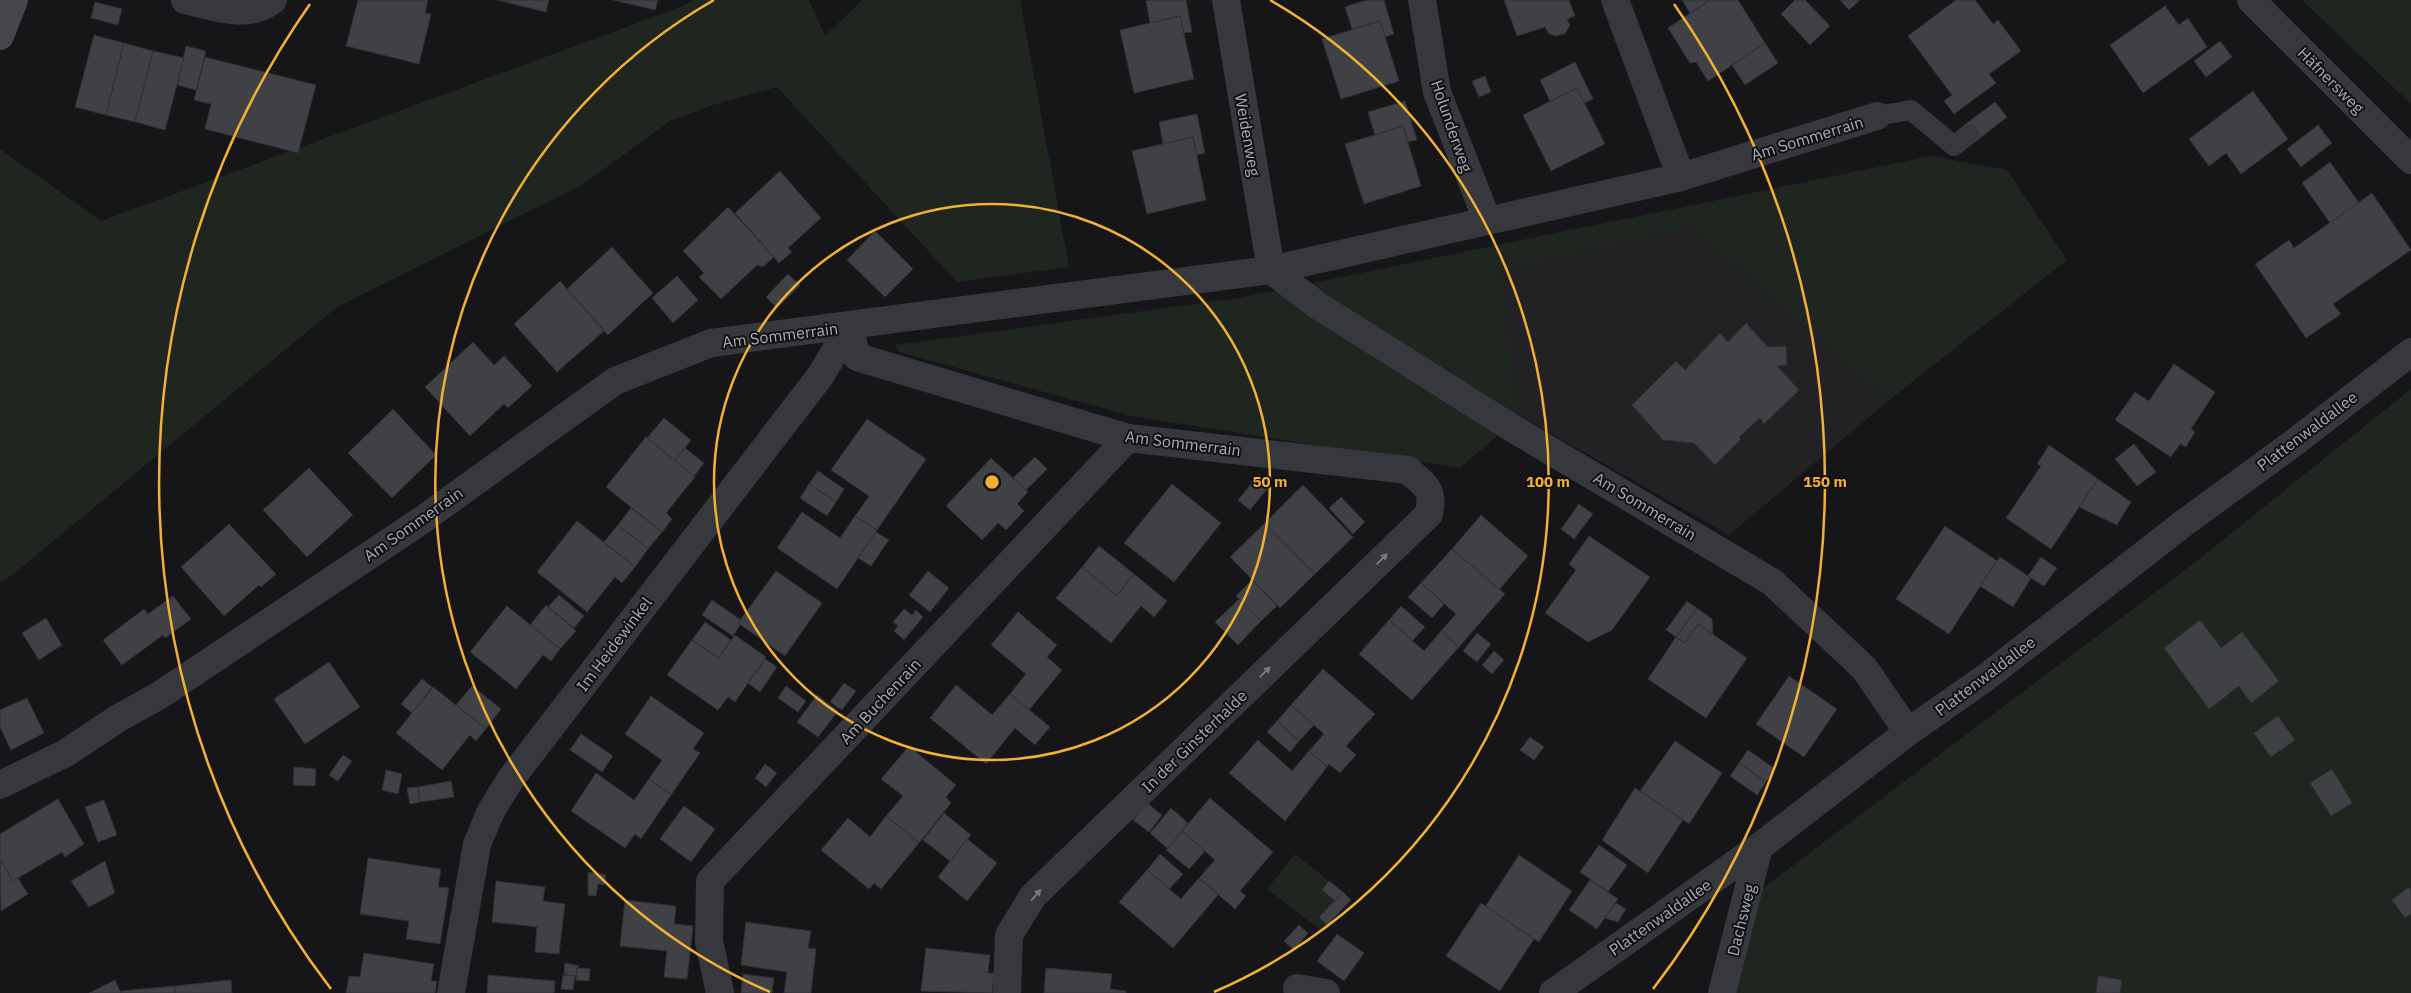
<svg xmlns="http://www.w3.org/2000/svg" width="2411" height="993" viewBox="0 0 2411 993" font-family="'IBM Plex Sans',sans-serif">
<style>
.built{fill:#222225}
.green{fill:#1e261f}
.building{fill:#404145;stroke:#303034}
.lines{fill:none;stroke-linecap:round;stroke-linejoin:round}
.lane{stroke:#37383d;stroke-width:20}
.street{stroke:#37383d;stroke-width:28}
.secondary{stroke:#45474d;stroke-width:28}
.oneway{fill:#757881}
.ring{fill:none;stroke:#f2b134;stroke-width:2.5}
.labels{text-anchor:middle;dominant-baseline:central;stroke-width:4;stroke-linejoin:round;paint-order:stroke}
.street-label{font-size:16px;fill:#a8adb8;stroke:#111113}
.centre{fill:#f2b134;stroke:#111113;stroke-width:2.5}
.ring-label{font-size:15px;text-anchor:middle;font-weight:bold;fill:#f2b134;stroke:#111113;stroke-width:4;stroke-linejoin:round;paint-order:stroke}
</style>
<rect width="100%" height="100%" fill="#161618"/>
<polygon class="built" points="1691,227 1888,401 1729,535 1520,416 1498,272"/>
<g class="green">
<polygon points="693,0 809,0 825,36 862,0 1020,0 1069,267 957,282 777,87 716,104 670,121 582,185 337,307 11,576 0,582 0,149 101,221 683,6"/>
<polygon points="2302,0 2411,0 2411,104"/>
<polygon points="1932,156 2007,170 2067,260 1888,401 1691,227 1499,272 1520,416 1460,468 1132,416 899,352 895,345 1239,298"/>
<polygon points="2411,389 2411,993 1731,993 1755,894 2198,560"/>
<polygon points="1295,854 1329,881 1323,891 1335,901 1320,917 1327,925 1322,931 1267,889"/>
</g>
<g class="building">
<polygon points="358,0 428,0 425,13 431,14 419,64 346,46"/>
<polygon points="497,0 549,0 546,12"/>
<polygon points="613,0 658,0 655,10"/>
<polygon points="1153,0 1186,0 1192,32 1184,33 1180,16 1150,23 1146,1"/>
<polygon points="1367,0 1384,0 1394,34 1385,37 1380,21 1352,29 1345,7"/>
<polygon points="1504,0 1569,0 1575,16 1567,19 1570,25 1565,34 1555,36 1548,33 1545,27 1517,36"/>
<polygon points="1682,0 1710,0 1690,13"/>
<polygon points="1710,0 1738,0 1765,43 1708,81 1696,62 1690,63 1668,28"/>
<polygon points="1795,0 1805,0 1830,26 1810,45 1781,14"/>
<polygon points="1840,0 1860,0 1849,10"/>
<polygon points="1956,0 1975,0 1993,24 1998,20 2021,51 1989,74 1996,83 1954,114 1944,101 1952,95 1908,36"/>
<polygon points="95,2 122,9 118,25 91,18"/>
<polygon points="2165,6 2179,25 2188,18 2207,47 2143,93 2110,45"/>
<polygon points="1180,16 1194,79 1134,93 1120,30"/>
<polygon points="1380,21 1399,81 1341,99 1322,39"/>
<polygon points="94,35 124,43 106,115 75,107"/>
<polygon points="2220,41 2232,57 2206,77 2194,61"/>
<polygon points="124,43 153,51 135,122 106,115"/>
<polygon points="1765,43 1778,63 1745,85 1732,65"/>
<polygon points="186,46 206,51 196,90 177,85"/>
<polygon points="153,51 184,58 165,130 135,122"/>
<polygon points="205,57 316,85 298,153 205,129 211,104 194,100"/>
<polygon points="1575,62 1593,99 1584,103 1577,88 1550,101 1540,80"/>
<polygon points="1485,76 1491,92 1479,97 1472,81"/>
<polygon points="1577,88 1605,144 1551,171 1523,115"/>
<polygon points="2253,91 2288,139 2241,174 2226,153 2209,166 2189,139"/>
<polygon points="1405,101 1417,140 1408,142 1403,126 1375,135 1368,112"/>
<polygon points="1995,102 2007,117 1975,142 1963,126"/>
<polygon points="1197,114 1205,153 1197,155 1193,137 1163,144 1159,122"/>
<polygon points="2318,125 2332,143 2301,167 2287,149"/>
<polygon points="1403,126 1421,186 1364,204 1345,144"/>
<polygon points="1193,137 1206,200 1147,214 1132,151"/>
<polygon points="2330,162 2359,203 2330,223 2302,183"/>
<polygon points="780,171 821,218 788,248 792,252 779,263 735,213"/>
<polygon points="2372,193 2411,250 2333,304 2341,314 2306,338 2255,264 2289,240 2294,248"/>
<polygon points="728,207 774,257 763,267 757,265 721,299 699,277 704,273 683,251"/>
<polygon points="875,231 913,269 885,297 847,260"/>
<polygon points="612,247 653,293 608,335 567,289"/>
<polygon points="788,274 800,285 777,308 766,297"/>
<polygon points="677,276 698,300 673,323 652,298"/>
<polygon points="560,281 604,331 557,372 514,324"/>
<polygon points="1746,323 1768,347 1786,346 1787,365 1777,366 1799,390 1764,424 1760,418 1739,437 1741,439 1715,465 1694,443 1663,440 1632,405 1676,361 1685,370 1720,333 1728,342"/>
<polygon points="473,342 494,365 504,356 532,386 508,408 504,404 470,436 425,387"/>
<polygon points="2174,364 2215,392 2191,429 2195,432 2186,447 2180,444 2171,457 2115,420 2135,392 2149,401"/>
<polygon points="393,409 436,455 392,498 348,453"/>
<polygon points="664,418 691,440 675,461 647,438"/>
<polygon points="867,419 926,459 877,530 855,516 869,496 831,470"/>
<polygon points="646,437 695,477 666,513 672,519 662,532 606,487"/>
<polygon points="2134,444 2156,472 2137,486 2115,459"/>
<polygon points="2049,445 2098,479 2051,549 2006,518 2041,466 2037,464"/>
<polygon points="685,448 704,463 694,476 675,461"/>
<polygon points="1035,457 1047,469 1025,491 1013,478"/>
<polygon points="991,458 1028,492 1017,504 1024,511 1006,530 998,523 982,540 946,506"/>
<polygon points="309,468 353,515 307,557 263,510"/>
<polygon points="818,471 844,489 836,502 809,484"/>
<polygon points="1259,474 1271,484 1250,510 1238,500"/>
<polygon points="2098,479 2131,502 2117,525 2079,507"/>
<polygon points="809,484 836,502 827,516 800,498"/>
<polygon points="1172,484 1221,523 1174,582 1124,543"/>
<polygon points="1303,485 1353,537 1315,574 1265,523"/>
<polygon points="1341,497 1365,522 1353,534 1329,508"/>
<polygon points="1579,504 1593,514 1574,539 1561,529"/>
<polygon points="631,508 662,532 648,549 618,525"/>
<polygon points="802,512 840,538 855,516 877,530 837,589 777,548"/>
<polygon points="1481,515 1528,556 1499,590 1452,549"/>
<polygon points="577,521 635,567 622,583 615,577 587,612 537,572"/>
<polygon points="1265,523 1315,574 1280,608 1230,557"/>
<polygon points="229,524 276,574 261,587 259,585 224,616 181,567"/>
<polygon points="618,525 648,549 635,567 604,542"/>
<polygon points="1945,526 1997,561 1949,634 1896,599"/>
<polygon points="876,532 889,540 871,566 858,558"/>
<polygon points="1589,536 1650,577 1612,630 1588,642 1545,613 1576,570 1569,564"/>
<polygon points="1099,546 1134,574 1117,596 1082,567"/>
<polygon points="1452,549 1505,594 1459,647 1441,631 1456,614 1421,583"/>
<polygon points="2000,557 2031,578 2013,607 1980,586"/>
<polygon points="2041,557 2057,568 2044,586 2028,576"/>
<polygon points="1082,567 1117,596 1134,574 1167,601 1154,617 1141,606 1111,643 1056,598"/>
<polygon points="776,571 822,603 785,656 738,623"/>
<polygon points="928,571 949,588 930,612 909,595"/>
<polygon points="1252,580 1277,606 1261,621 1236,596"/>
<polygon points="1421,583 1444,604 1432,618 1408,597"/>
<polygon points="559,595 584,616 574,628 548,607"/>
<polygon points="173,596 191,619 165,638 163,635 122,665 103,640 144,609 148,614"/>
<polygon points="1239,599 1261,621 1238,645 1215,622"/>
<polygon points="712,600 741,620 738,623 740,625 733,636 702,615"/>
<polygon points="1687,601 1697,608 1676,637 1666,630"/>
<polygon points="546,605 576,631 560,649 530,625"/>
<polygon points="507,606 560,649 551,661 543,655 516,689 470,652"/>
<polygon points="1401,606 1425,627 1412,641 1389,620"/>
<polygon points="1697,608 1712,619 1713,635 1698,624 1685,643 1676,637"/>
<polygon points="904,609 912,615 916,610 923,617 904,640 894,631 898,626 893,622"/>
<polygon points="1018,612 1057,645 1047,657 1062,670 1029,710 1010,694 1026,674 991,645"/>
<polygon points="46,618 62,645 39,660 22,633"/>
<polygon points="1389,620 1424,651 1441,631 1459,647 1412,700 1359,654"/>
<polygon points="2200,620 2221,648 2242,632 2279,681 2251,703 2239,686 2209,709 2164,648"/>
<polygon points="705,622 731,640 718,658 692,640"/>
<polygon points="1698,624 1747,658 1706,718 1648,679 1676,637 1685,643"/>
<polygon points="1477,633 1491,644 1477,662 1463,651"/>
<polygon points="735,635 766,657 735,702 728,697 718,710 667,675 692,640 718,658"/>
<polygon points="1494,651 1504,660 1492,674 1482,665"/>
<polygon points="765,659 777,667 760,692 748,683"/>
<polygon points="329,662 360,707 305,744 274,699"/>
<polygon points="1323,669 1375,714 1346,746 1356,755 1340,773 1329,764 1327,767 1309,751 1324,734 1291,705"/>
<polygon points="1789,676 1837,709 1804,757 1756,724"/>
<polygon points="422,679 432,687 412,713 401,704"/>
<polygon points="844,683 856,691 842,710 830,702"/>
<polygon points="956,685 992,715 1010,694 1050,727 1035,745 1015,728 986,764 930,718"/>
<polygon points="472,686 501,709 486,729 456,705"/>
<polygon points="786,686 806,701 798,712 778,698"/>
<polygon points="433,687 486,729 476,741 470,735 442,770 396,733"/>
<polygon points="817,695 838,711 818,737 797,722"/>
<polygon points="651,696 704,733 693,749 700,753 671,795 649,779 662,760 625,734"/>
<polygon points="27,698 44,733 11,750 0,727 0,710"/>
<polygon points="1291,705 1314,725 1299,741 1277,721"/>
<polygon points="2278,716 2295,740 2271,757 2254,733"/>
<polygon points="1277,721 1299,741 1290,752 1267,732"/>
<polygon points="581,734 613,756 602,772 570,750"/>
<polygon points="1530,737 1544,747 1534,760 1520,750"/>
<polygon points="1258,740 1292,771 1309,751 1327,767 1285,821 1229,773"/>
<polygon points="1675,741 1722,773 1689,824 1640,791"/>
<polygon points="909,746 956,785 946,797 951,803 919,843 886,816 903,796 881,779"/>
<polygon points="1748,750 1775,769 1766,782 1739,763"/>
<polygon points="343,755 352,761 338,781 329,775"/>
<polygon points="1739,763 1766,782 1757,795 1730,776"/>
<polygon points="765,764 777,773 766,787 755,778"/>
<polygon points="294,767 316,769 315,786 293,785"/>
<polygon points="2332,769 2352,803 2331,816 2310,783"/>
<polygon points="386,770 402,774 398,794 382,790"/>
<polygon points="596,773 634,800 649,779 671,795 641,839 635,834 625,848 571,811"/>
<polygon points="451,781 454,797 420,802 418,787"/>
<polygon points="418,787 420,802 410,804 407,788"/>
<polygon points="1635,788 1683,820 1648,873 1602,840"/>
<polygon points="1210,798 1273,852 1240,891 1246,896 1235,909 1199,878 1215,860 1182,831"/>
<polygon points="58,799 84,844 65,857 62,852 13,881 0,858 0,834"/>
<polygon points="104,800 117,835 98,842 85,807"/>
<polygon points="1147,803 1162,815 1149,832 1133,820"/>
<polygon points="684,806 715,829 691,862 660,839"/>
<polygon points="1171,808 1188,823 1168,849 1150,833"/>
<polygon points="944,813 971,835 950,861 923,840"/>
<polygon points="886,816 919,843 881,889 874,883 869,889 821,850 848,818 870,837"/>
<polygon points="1182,831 1205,851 1189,869 1166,850"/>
<polygon points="967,839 997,863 967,901 938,877"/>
<polygon points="1599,845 1627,865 1608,892 1580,872"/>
<polygon points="1160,854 1183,874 1169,889 1147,870"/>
<polygon points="1519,855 1572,891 1539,942 1485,907"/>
<polygon points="0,858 13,881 18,878 28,894 1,911"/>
<polygon points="368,858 441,869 438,887 449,888 440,944 406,939 409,921 360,914"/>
<polygon points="105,861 115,893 89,907 71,881"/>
<polygon points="1147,870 1181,899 1199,878 1218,895 1173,948 1119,902"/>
<polygon points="588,872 606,875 604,885 598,884 596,896 588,895"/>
<polygon points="1590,880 1618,899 1597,929 1569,910"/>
<polygon points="496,881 545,887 543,901 565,904 559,954 535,952 537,927 492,922"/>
<polygon points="1329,881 1343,892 1335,901 1322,890"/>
<polygon points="2409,887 2411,890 2411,914 2405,918 2392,900"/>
<polygon points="1343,892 1351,900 1327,925 1319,917"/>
<polygon points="625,900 676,906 674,924 693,926 687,979 664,977 667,951 620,946"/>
<polygon points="1481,903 1534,939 1500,991 1446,956"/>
<polygon points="1616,903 1626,909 1618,922 1605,918"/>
<polygon points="746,922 811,931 808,948 816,949 811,993 784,993 787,972 741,965"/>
<polygon points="1299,925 1308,933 1294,950 1284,941"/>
<polygon points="1337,934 1364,953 1344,981 1317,961"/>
<polygon points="926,948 990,955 988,973 994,973 992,993 921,991"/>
<polygon points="364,953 434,964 431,981 437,981 435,993 346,993 349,976 360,977"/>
<polygon points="565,963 579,966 577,968 576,977 564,974"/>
<polygon points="577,968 590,969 589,981 576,980"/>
<polygon points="1046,968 1112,974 1110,989 1126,991 1126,993 1044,993"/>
<polygon points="743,974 774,978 772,993 741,993"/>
<polygon points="488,975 555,981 554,993 487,993"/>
<polygon points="563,975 575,976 573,990 561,989"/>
<polygon points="2098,976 2122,980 2120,993 2096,993"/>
<polygon points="115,980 121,993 89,993"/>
<polygon points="231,980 232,993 175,993 175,986"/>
<polygon points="175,986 175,993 121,993 121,991"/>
</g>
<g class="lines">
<polyline class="lane" points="1877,116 1911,110 1954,146 1969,134"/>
<g class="street">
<path d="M 185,0 C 213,7 249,20 273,0"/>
<polyline points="1226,0 1271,270"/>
<polyline points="1422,0 1437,92 1487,220"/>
<polyline points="1615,0 1681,177"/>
<polyline points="2251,0 2411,160"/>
<polyline points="1271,270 1317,305 1512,428 1772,582 1864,668 1908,732"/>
<path d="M 849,327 L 857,357 L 1128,438 L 1408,470 C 1426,487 1434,488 1429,514 L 1033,896 L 1009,935 L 1007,993"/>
<polyline points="0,785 66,753 117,719 160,695 422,520 615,381 711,343 1271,270 1681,177 1877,116"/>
<polyline points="1297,988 1326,993"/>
<polyline points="451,993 477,844 491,811 510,780 821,375 849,327"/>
<polyline points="720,993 709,941 710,881 1128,438"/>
<polyline points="1553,993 1759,847 1908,732 1985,678 2184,523 2295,442 2411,352"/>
<polyline points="1722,993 1759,847"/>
</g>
<polyline class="secondary" points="0,36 14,0"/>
</g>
<defs><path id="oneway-solid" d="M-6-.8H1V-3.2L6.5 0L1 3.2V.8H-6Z" transform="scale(1.25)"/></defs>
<g class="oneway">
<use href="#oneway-solid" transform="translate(1382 559) rotate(-44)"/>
<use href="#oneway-solid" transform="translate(1265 672) rotate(-44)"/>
<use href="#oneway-solid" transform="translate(1036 895) rotate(-49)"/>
</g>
<g class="ring">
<circle cx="992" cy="482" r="278"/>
<path d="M770 992A556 556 0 0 1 714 0M1270 0A556 556 0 0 1 1214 992"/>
<path d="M331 989A833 833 0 0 1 310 4M1674 4A833 833 0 0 1 1653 989"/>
</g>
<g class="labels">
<g class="street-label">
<text transform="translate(2331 80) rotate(45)">Häfnersweg</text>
<text transform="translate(1452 126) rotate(71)">Holunderweg</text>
<text transform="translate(1248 135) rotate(80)">Weidenweg</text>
<text transform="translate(1807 138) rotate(-17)">Am Sommerrain</text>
<text transform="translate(780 335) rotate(-7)">Am Sommerrain</text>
<text transform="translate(2307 431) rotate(-37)">Plattenwaldallee</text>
<text transform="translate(1183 443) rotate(7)">Am Sommerrain</text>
<text transform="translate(1645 506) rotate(31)">Am Sommerrain</text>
<text transform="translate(413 524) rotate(-35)">Am Sommerrain</text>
<text transform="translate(614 644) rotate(-53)">Im Heidewinkel</text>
<text transform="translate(1985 676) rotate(-37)">Plattenwaldallee</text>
<text transform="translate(880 701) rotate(-47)">Am Buchenrain</text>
<text transform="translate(1194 741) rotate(-44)">In der Ginsterhalde</text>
<text transform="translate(1660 917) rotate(-35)">Plattenwaldallee</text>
<text transform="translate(1741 920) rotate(-76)">Dachsweg</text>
</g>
</g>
<circle cx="992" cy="482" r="8" class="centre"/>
<g class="ring-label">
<text x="1270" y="487">50 m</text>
<text x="1548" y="487">100 m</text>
<text x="1825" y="487">150 m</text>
</g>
</svg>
